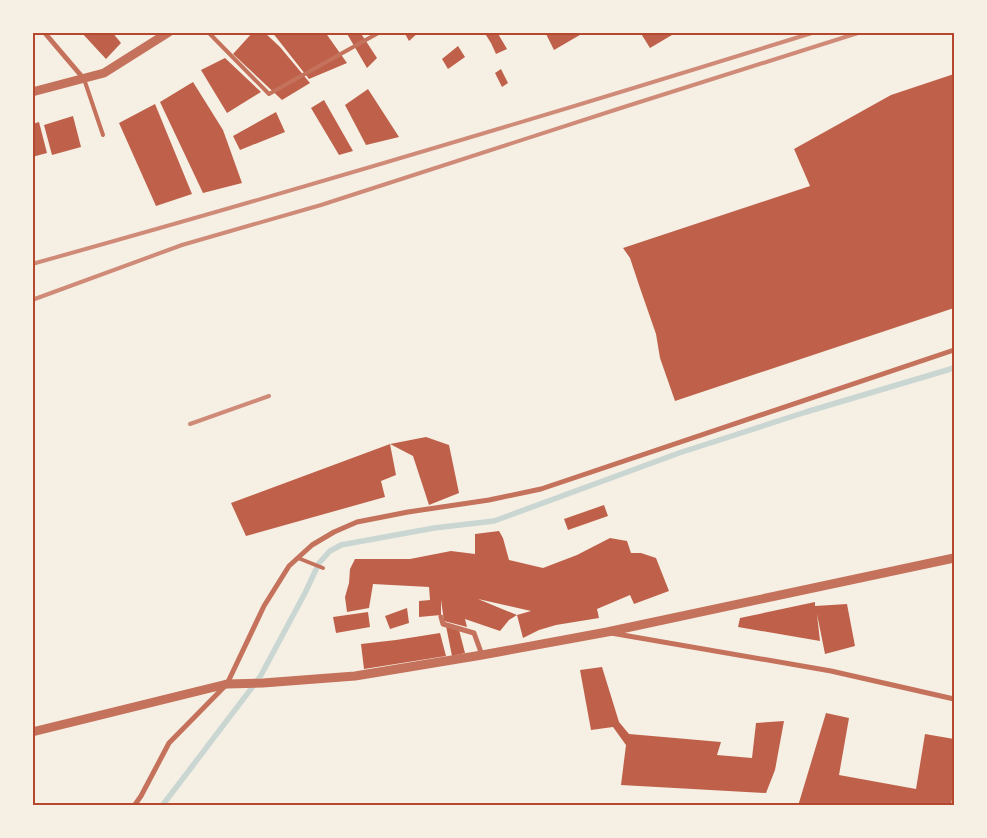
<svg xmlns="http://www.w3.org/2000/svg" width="987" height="838" viewBox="0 0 987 838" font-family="'Public Sans',sans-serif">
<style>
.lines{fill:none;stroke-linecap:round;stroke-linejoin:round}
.stream{stroke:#c9d6d2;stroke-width:5.5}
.building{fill:#bf614a}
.service{stroke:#c5725c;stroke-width:4}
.minor{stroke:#c5725c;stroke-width:5}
.tertiary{stroke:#c5725c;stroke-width:9}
.rail{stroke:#cf8b77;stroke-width:4}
.neatline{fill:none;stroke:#b5482f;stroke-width:2}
</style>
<rect width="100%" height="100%" fill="#f6efe4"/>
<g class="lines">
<polyline class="stream" points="162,806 260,677 305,593 319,563 330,551 341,545 434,528 494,521 679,453 806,412 954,368"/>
</g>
<g class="building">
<polygon points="81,32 112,32 121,43 106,59"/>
<polygon points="253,32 264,32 280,47 310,83 282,100 233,54"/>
<polygon points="272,32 325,32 347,63 309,79"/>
<polygon points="346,32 360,32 377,58 367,68"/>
<polygon points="404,32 419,32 409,41"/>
<polygon points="484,32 497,32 507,49 496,54 491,43"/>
<polygon points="545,32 585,32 554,50"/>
<polygon points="640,32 677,32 650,48"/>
<polygon points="458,46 465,57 448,69 442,59"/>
<polygon points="225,58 261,92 227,113 201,70"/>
<polygon points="501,69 508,83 502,87 495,73"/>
<polygon points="954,74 954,308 675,401 660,358 656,334 640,288 630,258 623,248 810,186 794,149 891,95"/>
<polygon points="193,82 223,130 242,183 203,193 160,102"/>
<polygon points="368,89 399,137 366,145 345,105"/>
<polygon points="324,100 353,151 339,155 311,108"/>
<polygon points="155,104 192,194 156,206 119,123"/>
<polygon points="276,112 285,132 240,150 233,136"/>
<polygon points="73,116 81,147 52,155 44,125"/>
<polygon points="39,122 47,153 32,157 32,124"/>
<polygon points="426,437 449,445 459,493 429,505 413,456 390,444"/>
<polygon points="390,444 396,475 381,481 385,497 246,536 231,503"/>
<polygon points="604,505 608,516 568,530 564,519"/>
<polygon points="499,531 503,538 509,560 543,568 577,555 610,538 627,541 631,553 641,553 656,558 669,591 634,604 630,595 597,609 599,618 556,625 539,630 523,638 517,615 531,611 478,599 517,615 509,620 500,631 465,619 467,627 444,621 441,600 441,615 419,617 419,601 430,600 429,587 373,584 369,608 347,612 345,597 349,583 350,569 355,559 410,559 451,551 475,554 475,534"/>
<polygon points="815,602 815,606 847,604 855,646 825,654 817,614 820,641 738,627 740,618"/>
<polygon points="407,608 409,623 390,629 385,616"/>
<polygon points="368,612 370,627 336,633 333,617"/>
<polygon points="446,626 459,630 465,653 452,656"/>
<polygon points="440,633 446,656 364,669 361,644 396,640"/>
<polygon points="602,667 619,722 629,734 721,742 717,755 752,758 756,723 784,721 775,770 766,793 621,785 626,745 613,727 591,730 580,670"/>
<polygon points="826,713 849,718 839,775 916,789 925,734 954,739 954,785 951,806 798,806"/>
</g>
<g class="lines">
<g class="service">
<polyline points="208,32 269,94 380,32"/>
<polyline points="84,79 103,135"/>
<polyline points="298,558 323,568"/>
</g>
<g class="minor">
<polyline points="44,32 84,79"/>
<polyline points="441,617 443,624 474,633 482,655"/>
<polyline points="611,633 831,671 954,699"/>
<polyline points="134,806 141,796 169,743 227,684 264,606 289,566 312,545 334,532 357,522 408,512 489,500 541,489 954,350"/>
</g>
<g class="tertiary">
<polyline points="32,92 104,73 169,32"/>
<polyline points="32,732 227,684 263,683 355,676 482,655 607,632 954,558"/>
</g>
<g class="rail">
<path d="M 32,264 C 295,191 555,113 815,32"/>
<polyline points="32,300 182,245 321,205 624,107 861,32"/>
<polyline points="190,424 269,396"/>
</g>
</g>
<rect width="987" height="838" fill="none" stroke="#f6efe4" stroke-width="68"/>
<rect x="34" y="34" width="919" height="770" class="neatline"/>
</svg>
